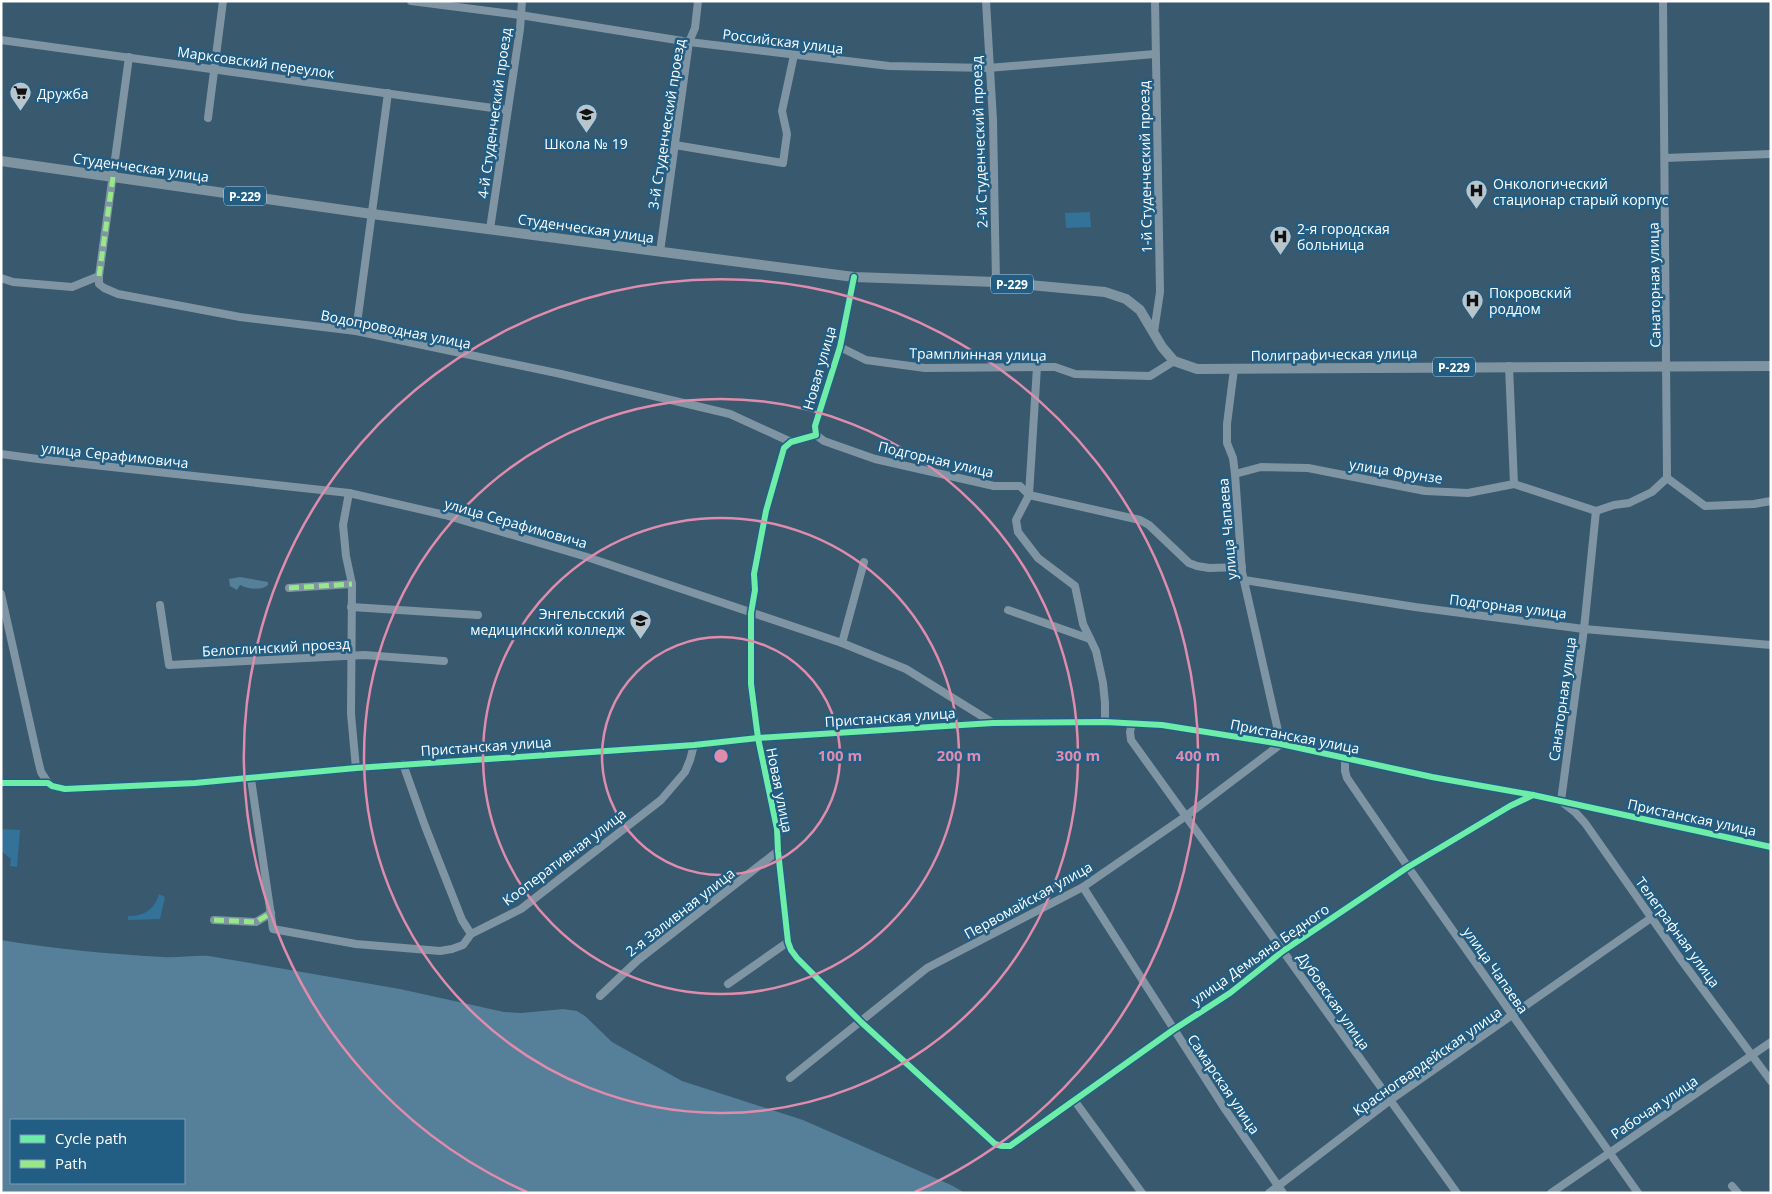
<svg xmlns="http://www.w3.org/2000/svg" width="1772" height="1194" viewBox="0 0 1772 1194" font-family="'Open Sans',sans-serif">
<style>
.green{fill:#347399}
.water{fill:#567f99;fill-rule:evenodd}
.lines{fill:none;stroke-linecap:round;stroke-linejoin:round}
.minor{stroke:#7f95a4;stroke-width:8}
.major{stroke:#7e94a1;stroke-width:10}
.quiet{stroke:#98e88a;stroke-width:5;stroke-dasharray:10 5;stroke-linecap:butt}
.cycleway-casing{stroke:#225e84;stroke-width:9}
.cycleway{stroke:#6deda7;stroke-width:6}
.ring{fill:none;stroke:#e08cad;stroke-width:2.5}
.labels{text-anchor:middle;dominant-baseline:central;stroke-width:5;stroke-linejoin:round;paint-order:stroke}
.shield{fill:#225e84;stroke:#bdcfda;stroke-width:1}
.shield-label{font-size:12px;font-weight:bold;fill:#fff}
.street-label{font-size:14px;fill:#fff;stroke:#225e84}
.poi-label{font-size:14px;fill:#fff;stroke:#225e84;text-anchor:start}
.centre{fill:#e08cad;stroke:#225e84;stroke-width:2.5}
.ring-label{font-size:15px;text-anchor:middle;font-weight:bold;fill:#e08cad;stroke:#225e84;stroke-width:5;stroke-linejoin:round;paint-order:stroke}
</style>
<rect width="100%" height="100%" fill="#38596e"/>
<g class="green">
<polygon points="1090,212 1091,227 1066,228 1065,213"/>
<polygon points="1,829 20,830 17,867 10,866 11,859 1,851"/>
<path d="M 159,894 L 165,897 L 160,919 L 128,920 L 128,916 C 144,917 155,909 159,894 Z"/>
</g>
<g class="water">
<path d="M 240,577 L 268,582 L 268,585 C 261,591 248,589 240,585 L 237,590 L 230,586 L 229,579 Z"/>
<path d="M 1,940 C 55,949 108,954 162,957 C 178,958 193,955 209,956 L 400,989 L 504,1012 L 522,1013 L 563,1009 L 577,1011 L 585,1016 L 612,1042 L 682,1081 L 803,1120 L 951,1185 L 965,1193 L 1,1193 ZM 11,1120 L 184,1120 L 184,1183 L 11,1183 Z"/>
</g>
<g class="lines">
<g class="minor">
<polyline points="411,1 520,15 689,42 889,66 988,68 1155,54"/>
<polyline points="986,1 993,120 996,282"/>
<polyline points="1663,1 1667,478"/>
<polyline points="1,40 507,110"/>
<polyline points="208,118 223,1"/>
<polyline points="675,145 783,163 787,134 782,111 794,55"/>
<polyline points="1665,158 1771,154"/>
<polyline points="490,229 520,29 522,1"/>
<polyline points="660,252 689,42 695,28 698,1"/>
<polyline points="99,276 129,57"/>
<polyline points="854,277 840,347 815,426 816,435 791,442 784,448 766,511 754,574 755,590 751,613 751,684 758,738 777,829 778,851 788,942 791,950 797,958 861,1022 995,1144 1002,1146 1010,1146 1173,1030 1230,993 1283,951 1408,867 1510,806 1533,795"/>
<polyline points="1,278 13,282 72,287 99,276 99,284 104,288 118,294 240,317 356,331 561,374 730,414 791,442"/>
<polyline points="356,331 388,93"/>
<polyline points="1154,332 1160,292 1155,1"/>
<polyline points="840,347 866,360 925,368 1037,367 1055,367 1075,374 1150,376 1174,361"/>
<polyline points="1509,366 1514,484"/>
<polyline points="1037,367 1029,495 1016,520 1018,532 1038,558 1075,586 1083,624 1096,651 1103,683 1105,703 1105,722"/>
<polyline points="816,435 824,441 875,459 994,486 1020,486 1029,495 1140,520 1149,525 1189,563 1197,566 1209,568 1242,567"/>
<polyline points="1,454 38,459 349,493 445,515 587,557 842,643 906,669 993,723"/>
<polyline points="1235,474 1261,467 1308,468 1425,491 1468,493 1514,484 1596,511 1614,505 1629,503 1652,492 1667,478 1705,506 1754,504 1771,501"/>
<polyline points="349,493 343,525 346,556 352,584 351,714 356,768"/>
<polyline points="1244,580 1415,607 1584,629 1771,645"/>
<polyline points="289,588 352,584"/>
<polyline points="1,594 39,764 41,772 48,783"/>
<polyline points="160,605 169,665 364,655 444,661"/>
<polyline points="351,607 478,615"/>
<polyline points="1008,610 1090,639"/>
<polyline points="842,643 864,562"/>
<polyline points="1132,723 1130,732 1131,740 1457,1193"/>
<polyline points="1345,757 1345,771 1347,778 1408,867 1638,1193"/>
<polyline points="403,764 425,826 462,920 471,934"/>
<polyline points="251,779 273,929 356,944 440,951 452,949 463,945 471,934 521,909 661,800 685,772 690,760 694,745"/>
<polyline points="1,783 48,783 52,786 65,789 195,783 356,768 694,745 758,738 993,723 1105,722 1162,725 1281,744 1432,777 1533,795 1771,847"/>
<polyline points="1561,801 1584,629 1596,511"/>
<polyline points="1562,802 1575,812 1585,823 1679,957 1771,1081"/>
<polyline points="1083,887 1225,1109 1283,1193"/>
<polyline points="214,920 256,922 271,913"/>
<polyline points="728,984 788,942"/>
<polyline points="600,996 638,960 778,851"/>
<polyline points="790,1078 927,968 1083,887 1186,816 1281,744 1242,572 1235,474 1233,458 1227,443 1227,424 1234,369"/>
<polyline points="1074,1100 1142,1193"/>
<polyline points="1732,1186 1738,1193"/>
<polyline points="1269,1193 1389,1101 1651,918"/>
<polyline points="1551,1193 1771,1042"/>
</g>
<polyline class="major" points="1,161 372,214 854,277 996,282 1105,292 1126,299 1140,310 1162,347 1174,361 1197,369 1771,366"/>
<g class="quiet">
<polyline points="99,276 113,177"/>
<polyline points="289,588 352,584"/>
<polyline points="214,920 256,922 271,913"/>
</g>
<defs>
<g id="cycleway">
<polyline points="854,277 840,347 815,426 816,435 791,442 784,448 766,511 754,574 755,590 751,613 751,684 758,738 777,829 778,851 788,942 791,950 797,958 861,1022 995,1144 1002,1146 1010,1146 1173,1030 1230,993 1283,951 1408,867 1510,806 1533,795"/>
<polyline points="1,783 48,783 52,786 65,789 195,783 356,768 694,745 758,738 993,723 1105,722 1162,725 1281,744 1432,777 1533,795 1771,847"/>
</g>
</defs>
<use href="#cycleway" class="cycleway-casing"/>
<use href="#cycleway" class="cycleway"/>
</g>
<g class="ring">
<circle cx="721" cy="756" r="119"/>
<circle cx="721" cy="756" r="238"/>
<circle cx="721" cy="756" r="357"/>
<path d="M527 1192A477 477 0 1 1 915 1192"/>
</g>
<defs>
<symbol id="supermarket-pin" viewBox="-11 -11 22 30"><path d="M0 17L-7.5 6A9.5 9.5 0 1 1 7.5 6Z" fill="#b9c5cc" stroke="#225e84"/><path d="M-6-5.5h2.5l.6 2H6L4.5 2H-2.5L-4.4-4H-6ZM-1.5 3.2a1.3 1.3 0 1 0 .1 0ZM3 3.2a1.3 1.3 0 1 0 .1 0Z" fill="#111"/></symbol>
<symbol id="school-pin" viewBox="-11 -11 22 30"><path d="M0 17L-7.5 6A9.5 9.5 0 1 1 7.5 6Z" fill="#b9c5cc" stroke="#225e84"/><path d="M0-5L7-2L0 1L-7-2ZM-4 1L0 2.5L4 1V4Q0 6-4 4Z" fill="#111"/></symbol>
<symbol id="hospital-pin" viewBox="-11 -11 22 30"><path d="M0 17L-7.5 6A9.5 9.5 0 1 1 7.5 6Z" fill="#b9c5cc" stroke="#225e84"/><path d="M-5-5h3v3.5h4V-5h3V5h-3V1.5h-4V5h-3Z" fill="#111"/></symbol>
<symbol id="university-pin" viewBox="-11 -11 22 30"><path d="M0 17L-7.5 6A9.5 9.5 0 1 1 7.5 6Z" fill="#b9c5cc" stroke="#225e84"/><path d="M0-5L7-2L0 1L-7-2ZM-4 1L0 2.5L4 1V4Q0 6-4 4Z" fill="#111"/></symbol>
</defs>
<g fill-rule="evenodd">
<use href="#supermarket-pin" x="8" y="80" width="25" height="34"/>
<use href="#school-pin" x="574" y="102" width="25" height="34"/>
<use href="#hospital-pin" x="1464" y="178" width="25" height="34"/>
<use href="#hospital-pin" x="1268" y="224" width="25" height="34"/>
<use href="#hospital-pin" x="1460" y="288" width="25" height="34"/>
<use href="#university-pin" x="628" y="608" width="25" height="34"/>
</g>
<g class="labels">
<g class="shield">
<rect x="224" y="186.5" width="42" height="19" rx="4"/>
<rect x="991" y="274.5" width="42" height="19" rx="4"/>
<rect x="1433" y="357.5" width="42" height="19" rx="4"/>
</g>
<g class="shield-label">
<text x="245" y="196">Р-229</text>
<text x="1012" y="284">Р-229</text>
<text x="1454" y="367">Р-229</text>
</g>
<g class="street-label">
<text transform="translate(783 41) rotate(7)">Российская улица</text>
<text transform="translate(256 62) rotate(8)">Марксовский переулок</text>
<text transform="translate(494 113) rotate(-82)">4-й Студенческий проезд</text>
<text transform="translate(666 124) rotate(-81)">3-й Студенческий проезд</text>
<text transform="translate(979 142) rotate(-92)">2-й Студенческий проезд</text>
<text transform="translate(141 167) rotate(8)">Студенческая улица</text>
<text transform="translate(1145 167) rotate(-91)">1-й Студенческий проезд</text>
<text transform="translate(586 228) rotate(8)">Студенческая улица</text>
<text transform="translate(1654 285) rotate(-91)">Санаторная улица</text>
<text transform="translate(396 329) rotate(11)">Водопроводная улица</text>
<text transform="translate(978 354) rotate(1)">Трамплинная улица</text>
<text transform="translate(1334 354) rotate(-1)">Полиграфическая улица</text>
<text transform="translate(819 368) rotate(-74)">Новая улица</text>
<text transform="translate(115 455) rotate(6)">улица Серафимовича</text>
<text transform="translate(936 459) rotate(13)">Подгорная улица</text>
<text transform="translate(1396 471) rotate(9)">улица Фрунзе</text>
<text transform="translate(516 523) rotate(16)">улица Серафимовича</text>
<text transform="translate(1227 529) rotate(-95)">улица Чапаева</text>
<text transform="translate(1508 606) rotate(7)">Подгорная улица</text>
<text transform="translate(276 647) rotate(-3)">Белоглинский проезд</text>
<text transform="translate(1562 699) rotate(-82)">Санаторная улица</text>
<text transform="translate(890 717) rotate(-4)">Пристанская улица</text>
<text transform="translate(1295 736) rotate(11)">Пристанская улица</text>
<text transform="translate(486 746) rotate(-4)">Пристанская улица</text>
<text transform="translate(780 790) rotate(79)">Новая улица</text>
<text transform="translate(1692 817) rotate(12)">Пристанская улица</text>
<text transform="translate(564 857) rotate(-37)">Кооперативная улица</text>
<text transform="translate(1028 900) rotate(-29)">Первомайская улица</text>
<text transform="translate(680 912) rotate(-38)">2-я Заливная улица</text>
<text transform="translate(1678 932) rotate(54)">Телеграфная улица</text>
<text transform="translate(1260 954) rotate(-35)">улица Демьяна Бедного</text>
<text transform="translate(1496 970) rotate(55)">улица Чапаева</text>
<text transform="translate(1334 1001) rotate(55)">Дубовская улица</text>
<text transform="translate(1427 1061) rotate(-35)">Красногвардейская улица</text>
<text transform="translate(1224 1084) rotate(56)">Самарская улица</text>
<text transform="translate(1654 1107) rotate(-34)">Рабочая улица</text>
</g>
<g class="poi-label">
<text x="37" y="93">Дружба</text>
<text x="586" y="143" text-anchor="middle">Школа № 19</text>
<text x="1493" y="183">Онкологический<tspan x="1493" dy="16">стационар старый корпус</tspan></text>
<text x="1297" y="228">2-я городская<tspan x="1297" dy="16">больница</tspan></text>
<text x="1489" y="292">Покровский<tspan x="1489" dy="16">роддом</tspan></text>
<text x="625" y="613" text-anchor="end">Энгельсский<tspan x="625" dy="16">медицинский колледж</tspan></text>
</g>
</g>
<circle cx="721" cy="756" r="8" class="centre"/>
<g class="ring-label">
<text x="840" y="761">100 m</text>
<text x="959" y="761">200 m</text>
<text x="1078" y="761">300 m</text>
<text x="1198" y="761">400 m</text>
</g>
<rect width="1772" height="1194" fill="none" stroke="#ffffff" stroke-width="5"/>
<rect x="10" y="1119" width="175" height="65" fill="#225e84" stroke="#7a9eb5"/>
<rect x="20" y="1135" width="25" height="8" fill="#6deda7" stroke="#7a9eb5"/>
<text x="55" y="1144" font-size="15" fill="#ffffff">Cycle path</text>
<rect x="20" y="1160" width="25" height="8" fill="#98e88a" stroke="#7a9eb5"/>
<text x="55" y="1169" font-size="15" fill="#ffffff">Path</text>
</svg>
